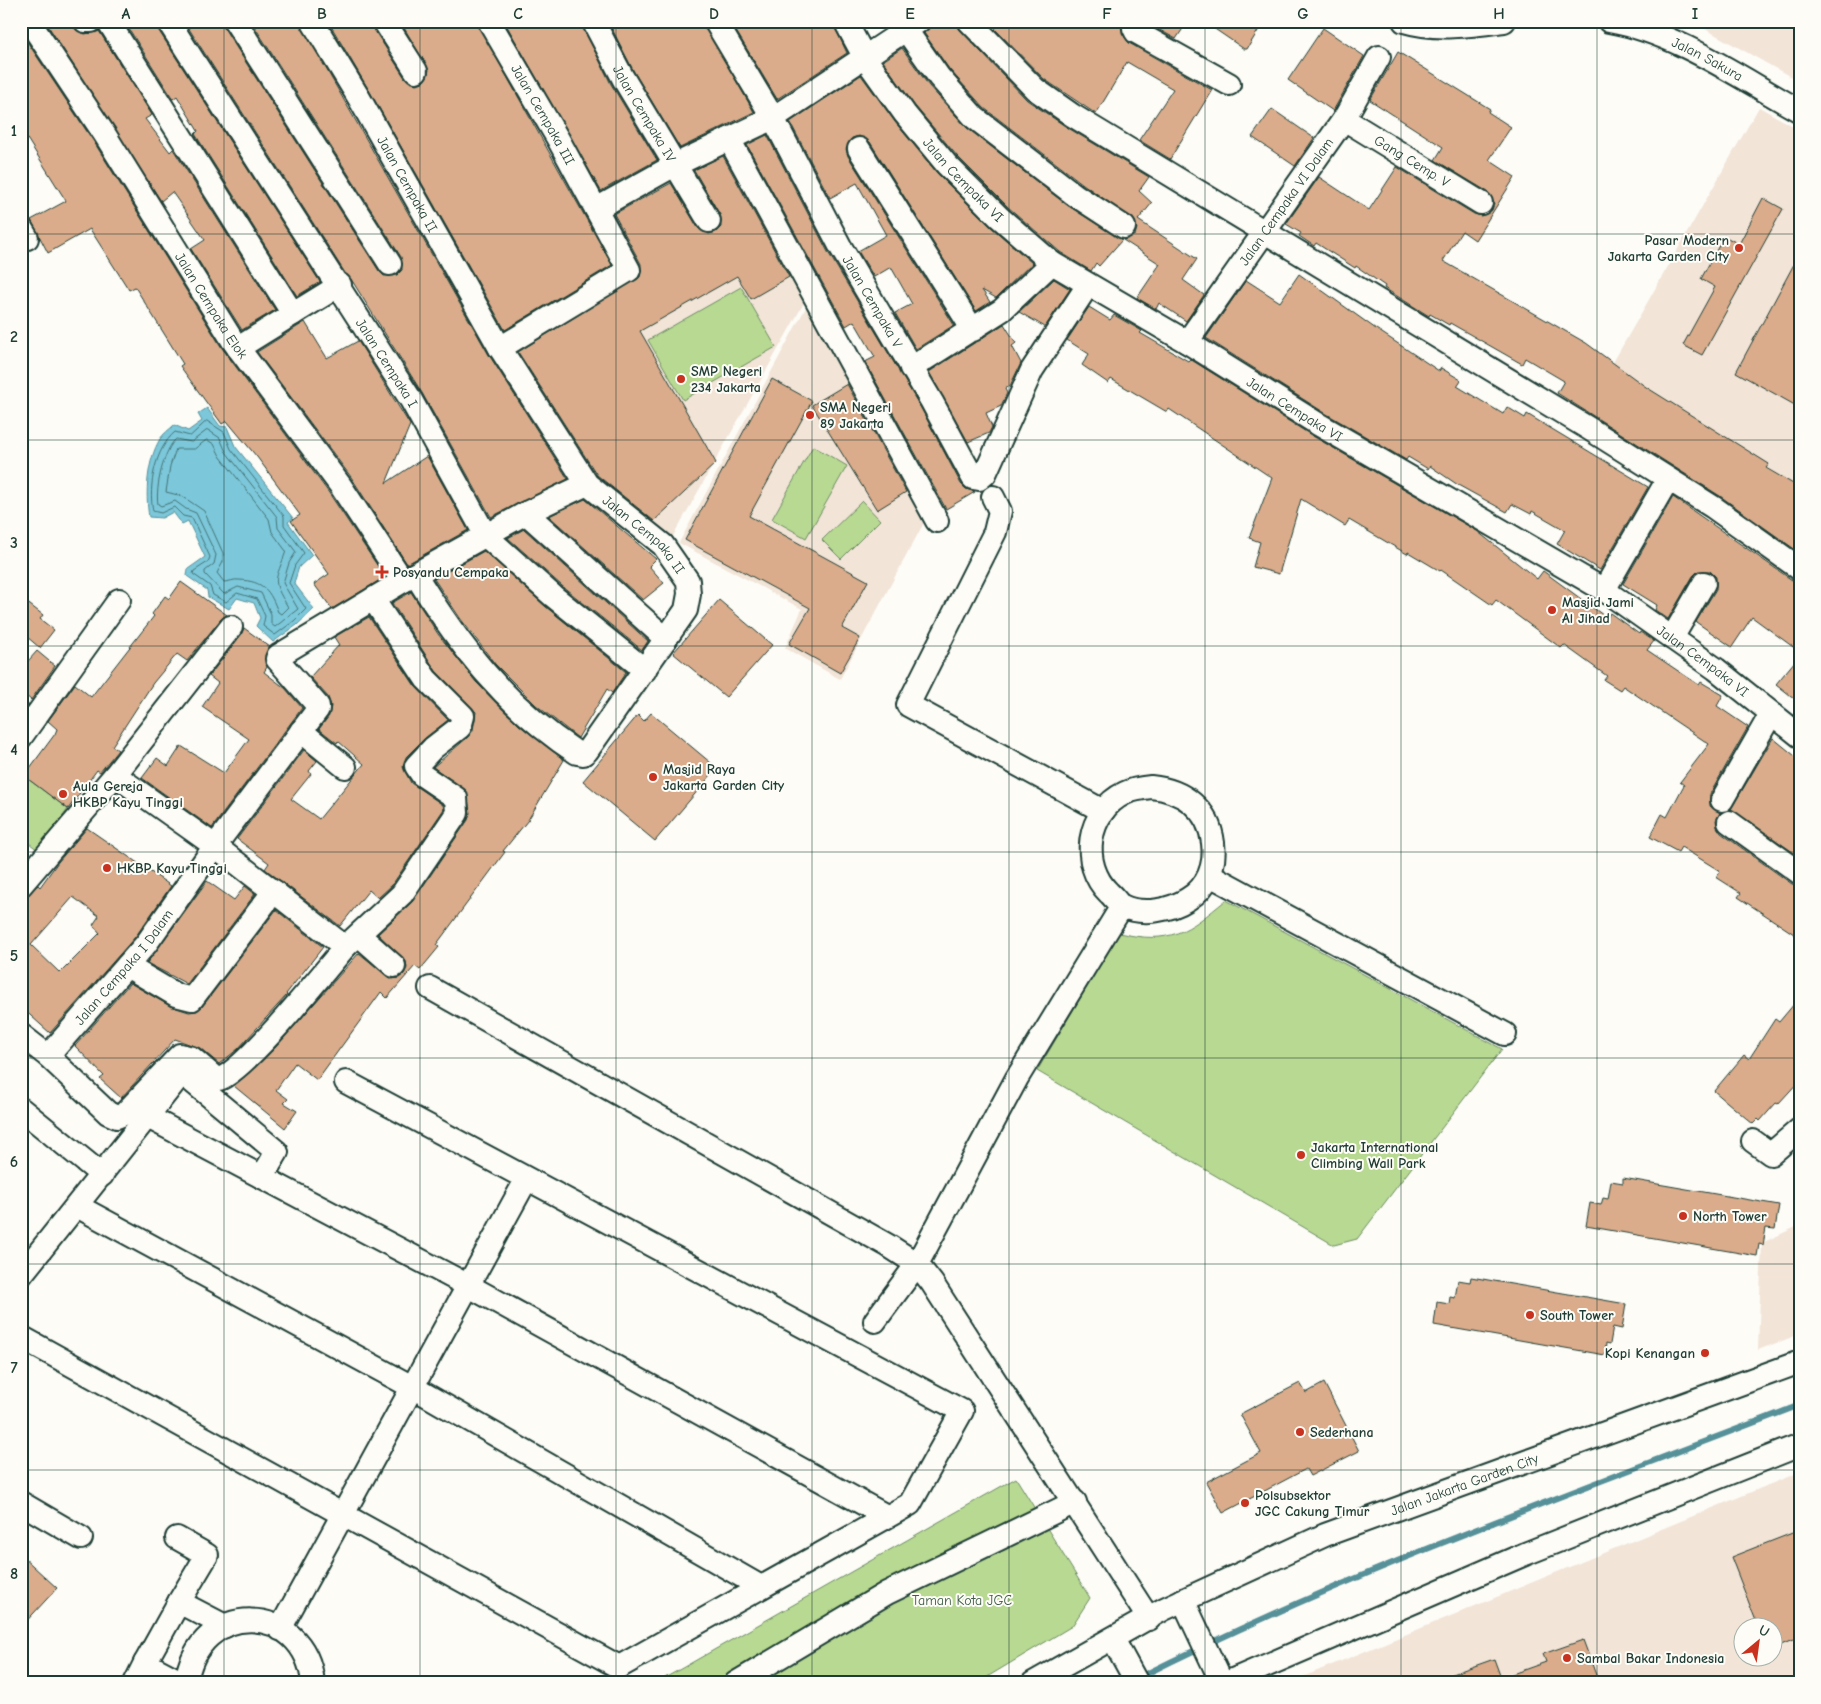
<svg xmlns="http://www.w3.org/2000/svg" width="1821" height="1704" viewBox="0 0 1821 1704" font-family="'Comic Neue',sans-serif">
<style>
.built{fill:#f2e4d7;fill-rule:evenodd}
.green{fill:#b8d992;stroke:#6c8b63}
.water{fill:#7bc7da;stroke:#569098}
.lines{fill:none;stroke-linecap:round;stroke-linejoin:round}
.shore{stroke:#447476;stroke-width:1}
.stream{stroke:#569098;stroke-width:6}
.building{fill:#daac8b;stroke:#1f3d34;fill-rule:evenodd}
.minor-casing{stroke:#1f3d34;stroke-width:26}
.minor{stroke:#fdfcf7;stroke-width:22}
.grid{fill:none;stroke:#1f3d34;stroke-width:1;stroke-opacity:0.55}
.poi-dot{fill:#c8321e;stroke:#fdfcf7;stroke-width:2}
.labels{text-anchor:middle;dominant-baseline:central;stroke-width:4;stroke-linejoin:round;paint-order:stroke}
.street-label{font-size:14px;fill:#1f3d34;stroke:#fdfcf7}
.poi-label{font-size:14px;font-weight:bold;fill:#1f3d34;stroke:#fdfcf7;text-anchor:start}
.park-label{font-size:14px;fill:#3e5c47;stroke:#fdfcf7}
.neatline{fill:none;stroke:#1f3d34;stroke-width:2}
.grid-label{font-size:16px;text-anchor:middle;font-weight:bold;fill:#1f3d34}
</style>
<rect width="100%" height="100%" fill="#fdfcf7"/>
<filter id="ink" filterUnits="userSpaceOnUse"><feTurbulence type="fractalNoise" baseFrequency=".02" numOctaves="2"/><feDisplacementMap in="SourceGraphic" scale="10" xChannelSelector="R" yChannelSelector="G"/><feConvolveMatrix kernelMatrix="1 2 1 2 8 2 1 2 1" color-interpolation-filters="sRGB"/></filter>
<g filter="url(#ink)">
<g class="built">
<polygon points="1691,21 1800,21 1800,82"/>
<polygon points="1759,107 1800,130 1800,489 1611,366"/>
<polygon points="759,204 809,294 672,538 602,474 640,444 563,314"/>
<polygon points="811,298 927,517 840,679 785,648 802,609 679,543"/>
<polygon points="1800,1225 1800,1334 1758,1350 1762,1243"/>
<path d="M 1800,1472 L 1800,1683 L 1288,1683 ZM 1744,1626 L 1774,1626 L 1774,1656 L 1744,1656 Z"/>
</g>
<g class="green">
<polygon points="741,287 776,347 683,400 648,340"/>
<polygon points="813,446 847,466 806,538 772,519"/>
<polygon points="862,501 880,520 841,559 822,540"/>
<polygon points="24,776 68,809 38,850 21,837 21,779"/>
<path d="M 1226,900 L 1502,1049 L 1357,1239 L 1334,1245 L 1037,1071 L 1119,933 C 1171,945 1187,932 1226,900 Z"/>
<polygon points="1016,1478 1090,1598 1072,1626 977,1683 656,1683"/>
</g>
<path class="water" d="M 207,408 L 220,426 L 227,427 L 235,446 L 293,518 L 288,522 L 312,555 L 299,567 L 294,583 L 314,609 L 297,625 L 273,642 L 256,626 L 260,618 L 254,603 L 237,598 L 229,609 L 208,597 L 207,590 L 187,576 L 188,569 L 205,557 L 188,521 L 182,524 L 173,512 L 162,518 L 149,517 C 145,493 147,461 160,439 C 163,434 170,429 174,425 L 188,431 L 202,421 L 198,414 Z"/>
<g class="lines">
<g class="shore">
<path d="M 207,421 L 224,432 L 231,449 L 284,516 L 284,525 L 304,553 L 295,565 L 289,583 L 306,609 L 294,621 L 275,635 L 263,626 L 265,616 L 257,599 L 237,593 L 226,602 L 213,595 L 210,586 L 193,574 L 194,571 L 208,562 L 210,557 L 192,518 L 183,516 L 174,507 L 161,513 L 153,511 C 148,486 155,449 175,432 L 190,436 Z"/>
<path d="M 208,430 L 220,438 L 226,452 L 277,517 L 278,528 L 296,552 L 289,563 L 283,583 L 298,609 L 275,627 L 271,624 L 271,614 L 261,593 L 238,587 L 224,594 L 205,574 L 205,571 L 214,564 L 216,555 L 196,513 L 186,509 L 175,501 L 161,506 L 158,504 C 155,488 164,449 176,439 L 191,442 Z"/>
<path d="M 207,440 L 214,444 L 220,456 L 269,519 L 272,532 L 286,551 C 276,581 270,578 288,607 L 281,614 L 278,612 C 270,591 264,581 239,580 C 234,579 229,582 224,582 L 217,573 L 223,562 L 223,553 L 204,511 L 182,496 L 166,492 L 170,466 L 176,449 L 194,449 Z"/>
</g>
<path class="stream" d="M 1138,1678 C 1351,1571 1577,1491 1800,1405"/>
</g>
<g class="building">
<polygon points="45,21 72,21 74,28 85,34 99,31 152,115 145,119 170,152 173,149 275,310 242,330 191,249 205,240 172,192 161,201"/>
<polygon points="124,21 155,21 157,28 320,282 297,296 195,134 198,131 177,96 173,99"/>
<polygon points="184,21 222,21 224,28 379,271 384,276 397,275 402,270 401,257 251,21 299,21 489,355 568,479 491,517 422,393 351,279 345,273"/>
<polygon points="328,21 371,21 373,28 405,78 416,84 423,82 427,77 429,70 400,21 476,21 612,265 505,330 370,92"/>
<polygon points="504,21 580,21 611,84 657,160 601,191"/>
<polygon points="608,21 702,21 754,112 680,148 634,72"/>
<polygon points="730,21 832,21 847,53 777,99"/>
<polygon points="932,21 956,21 960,30 1027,100 1065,126 1149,177 1139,191 1152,203 1138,220 1197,259 1183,280 1204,295 1186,321 1159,303 1156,309 1137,298 1160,264 1123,240 1135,235 1137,228 1135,221 1083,184 984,108 949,69 924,33 930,27"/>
<polygon points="1002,21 1123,21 1122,33 1129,43 1212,90 1170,159 1139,140 1173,89 1127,62 1096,114 1044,79 995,29"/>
<polygon points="1150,21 1188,21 1176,39 1149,24"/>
<polygon points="1203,21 1264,21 1247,49 1244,49"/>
<polygon points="1323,28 1364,56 1333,111 1288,80"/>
<polygon points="26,40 94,142 222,348 329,493 385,577 332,609 314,584 329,574 291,521 300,515 257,457 227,421 222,424 185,373 180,366 183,364 135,287 129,290 90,229 48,253 31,220 66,201 21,129 21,43"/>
<polygon points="902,48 929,86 967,128 1067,205 1122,240 1099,266 1096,263 1091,271 1060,252 1008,207 957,156 915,106 883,61"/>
<polygon points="1398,52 1490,109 1488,112 1511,127 1489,160 1515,177 1475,240 1462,231 1443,261 1586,343 1646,387 1769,464 1766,468 1800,488 1800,553 1720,496 1557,393 1564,381 1525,358 1522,364 1450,323 1449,325 1430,314 1429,316 1384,288 1385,286 1356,266 1355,268 1316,243 1314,246 1299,236 1301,233 1286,224 1319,177 1369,210 1397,167 1474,214 1481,216 1492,210 1494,203 1488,192 1435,160 1443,147 1370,100"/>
<polygon points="861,75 895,122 937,173 990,226 1032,263 996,298 982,290 990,302 976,311 870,142 859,136 852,138 846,149 848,156 954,325 916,349 895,313 912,304 891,267 874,277 858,251 886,235 857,183 830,198 790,122"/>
<polygon points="1272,109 1314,138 1295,166 1252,137"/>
<polygon points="767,135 828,252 921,408 961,484 966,489 975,492 946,509 865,362 875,357 854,321 846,326 747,145"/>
<polygon points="723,156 789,277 751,299 737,276 640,331 716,463 654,521 597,475 518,352 640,277 641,264 614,214 671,183 698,228 709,234 716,232 721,227 720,215 694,170"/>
<polygon points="1763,198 1783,209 1702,355 1683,345 1715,287 1701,279 1724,236 1739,244"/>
<polygon points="1800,253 1800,408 1736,372"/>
<polygon points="1299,274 1376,329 1439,371 1441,368 1461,380 1457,386 1503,414 1507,407 1525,418 1527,414 1648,487 1600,570 1557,544 1565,530 1532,511 1531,514 1512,504 1507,512 1458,485 1430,466 1428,469 1408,457 1406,460 1325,413 1206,338 1246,280 1280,302"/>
<polygon points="1054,279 1070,289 1045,327 1019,312"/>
<polygon points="1089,307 1110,320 1114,315 1142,331 1140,333 1188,361 1190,359 1311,435 1477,531 1537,579 1543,571 1607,618 1610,613 1639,634 1640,632 1654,641 1647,650 1699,685 1701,682 1723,695 1717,706 1748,727 1710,794 1710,806 1720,813 1716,820 1717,827 1721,833 1792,884 1800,886 1800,938 1738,897 1741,893 1716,877 1720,871 1681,847 1678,852 1650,837 1662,814 1667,817 1684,785 1680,782 1709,744 1623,686 1620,690 1604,680 1607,676 1564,645 1561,648 1496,600 1492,605 1441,570 1440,571 1408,552 1407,554 1349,520 1345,526 1301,499 1279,574 1253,567 1260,542 1249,538 1272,478 1169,409 1167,412 1111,379 1108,383 1082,365 1089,354 1067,340"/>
<polygon points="305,322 327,358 358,341 410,425 386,483 427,456 468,530 407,564 351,477 257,352"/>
<polygon points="1004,324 1016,343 1012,346 1021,363 1010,386 1005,389 1007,393 1001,406 986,413 992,427 989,433 968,442 929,372"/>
<polygon points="772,379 812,401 749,516 868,581 842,628 860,638 840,673 789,644 810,608 685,540"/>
<polygon points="847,384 906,492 877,510 812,405"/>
<polygon points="1673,497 1792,580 1800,582 1800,652 1752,617 1732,647 1696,622 1716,589 1716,577 1710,571 1698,571 1693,576 1668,619 1655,610 1657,605 1623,584"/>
<polygon points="585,499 656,559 649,566 664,583 643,600 549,516"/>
<polygon points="524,529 648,641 642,650 562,586 508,538"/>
<polygon points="484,551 545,606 626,672 612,693 607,689 578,738 536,705 495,664 460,618 434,579"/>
<polygon points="181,582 227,615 221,619 187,661 177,654 153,683 112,746 118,750 100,772 97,770 68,809 24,776 55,734 57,729 48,721 75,684 91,697 154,616 152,614 165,596 169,599"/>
<polygon points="411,592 438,634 476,682 519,725 564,760 528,820 503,851 505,852 436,945 439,947 420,970 415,966 387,998 381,992 317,1080 295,1063 276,1090 288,1099 284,1103 297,1111 285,1128 234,1086 274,1049 359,953 391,979 399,978 404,974 407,968 406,961 378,934 413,901 468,820 470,813 467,791 433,767 468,737 473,730 476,712 436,671 392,603"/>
<polygon points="21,598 43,615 40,619 54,630 40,648 26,636 21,642"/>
<polygon points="719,600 772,645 726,697 673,653"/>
<polygon points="369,617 415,686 448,720 425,738 406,757 403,767 411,783 443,805 444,809 392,885 378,898 369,890 340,926 265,869 269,863 237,839 304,750 317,761 309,771 311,774 291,799 319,819 364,764 338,741 337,743 319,729 329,716 331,706 328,697 310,677 339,645 334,637"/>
<polygon points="244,628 270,647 265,655 267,667 264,672 285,688 302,708 212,828 142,778 157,758 168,766 181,746 224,773 249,739 202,707 218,683 209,676 241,635"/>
<polygon points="37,651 55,666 31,700 21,692 21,669"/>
<polygon points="1800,655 1800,703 1776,684"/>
<polygon points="651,713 717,768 655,841 583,781 638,715 644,721"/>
<polygon points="1773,738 1800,760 1800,857 1731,809"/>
<path d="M 87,828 L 171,886 L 136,936 L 50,1033 L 21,1007 L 21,900 L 38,885 L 40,887 L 58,862 ZM 73,897 L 99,916 L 93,925 L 100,933 L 60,973 L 31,945 Z"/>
<polygon points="207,881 234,900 245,886 255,894 187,984 147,963"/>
<polygon points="276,910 323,947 286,994 287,995 238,1049 219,1064 200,1048 175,1039 121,1098 100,1079 104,1076 75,1046 130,983 170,1006 189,1012 197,1011 202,1007"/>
<polygon points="1800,997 1800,1080 1778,1104 1776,1103 1760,1121 1758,1119 1753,1124 1714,1091 1744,1055 1749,1059 1775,1019 1779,1022"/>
<polygon points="1623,1178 1779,1205 1775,1229 1766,1228 1763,1245 1759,1244 1757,1256 1586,1226 1590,1203 1601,1205 1603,1198 1608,1199 1611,1181 1623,1183"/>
<polygon points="1471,1277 1626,1304 1622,1329 1613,1327 1610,1344 1606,1343 1605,1355 1434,1325 1437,1302 1449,1304 1450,1297 1455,1298 1458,1280 1470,1282"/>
<polygon points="1300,1383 1306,1393 1324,1383 1359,1451 1310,1476 1306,1469 1223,1513 1206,1482 1261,1453 1240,1414"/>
<polygon points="1800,1530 1800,1637 1774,1648 1774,1626 1758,1626 1731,1557"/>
<polygon points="21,1555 57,1588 21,1627"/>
<polygon points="1583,1640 1599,1683 1435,1683 1435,1680 1494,1659 1501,1678 1546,1662 1543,1654"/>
</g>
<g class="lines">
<defs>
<g id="minor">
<path id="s1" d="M 29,21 L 105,135 L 233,341 L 340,485 L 403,581 L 526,513 L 587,484"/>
<polyline points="85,21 91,21"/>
<polyline points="108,21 293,314 340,285"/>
<path id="s2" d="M 168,21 L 411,400 L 486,536 L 553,596 L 645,670"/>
<polyline points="235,21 390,264"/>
<path id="s3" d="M 312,21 L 359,98 L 500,348 L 587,484 L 663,545 L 688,581 L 689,594 L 686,610 L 587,751 L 583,754 L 577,753 C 504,705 460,647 415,574"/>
<polyline points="384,21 416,71"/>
<path id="s4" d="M 489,21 L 558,139 L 629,270 L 500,348"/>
<path id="s5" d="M 593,21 L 623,78 L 709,221"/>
<path id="s6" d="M 715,21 L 773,118 L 840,246 L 932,402 L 973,478 L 979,479 L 985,474 L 1032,370 L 1088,285"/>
<path id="s7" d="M 845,21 L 865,58 L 905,114 L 947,165 L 999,217 L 1052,263 L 1187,342 L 1318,424 L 1604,590 L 1716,669 L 1800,736"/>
<polyline points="969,21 1035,89 1072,115 1588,428 1713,507 1800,569"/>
<polyline points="1137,21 1134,28 1136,32 1229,84"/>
<path d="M 1404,21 C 1437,31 1471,25 1504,21"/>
<path id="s8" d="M 1609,21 C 1678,33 1740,78 1800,111"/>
<polyline points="906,30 939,77 975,118 1075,195 1124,227"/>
<path id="s9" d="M 1344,119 L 1481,203"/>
<polyline points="729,139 937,521"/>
<polyline points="859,149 973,330"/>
<polyline points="596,209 675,165 773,118 919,21"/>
<polyline points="21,228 27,238"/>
<path id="s10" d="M 1187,342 L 1344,119 L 1379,57"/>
<polyline points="238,348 293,314"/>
<polyline points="911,368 1002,310 1052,263"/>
<polyline points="993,497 1000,511 995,532 908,705 1103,811"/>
<polyline points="526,513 666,639"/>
<polyline points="1604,590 1668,479"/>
<polyline points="1672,638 1704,583"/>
<polyline points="301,731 345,767"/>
<polyline points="21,737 119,600"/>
<polyline points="115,775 215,846 345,947 402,894 457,813 456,798 422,775 416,766 433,748 460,727 463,716 426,679 373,599"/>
<path d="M 1151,787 C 1183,790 1209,809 1213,843 C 1216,865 1208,887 1188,899 C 1171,910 1143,916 1122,906 C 1118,904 1113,896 1109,893 C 1079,864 1087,811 1125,793 C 1133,789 1142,788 1151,787 Z"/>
<polyline points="1722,800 1771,714"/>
<polyline points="1729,822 1800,873"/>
<polyline points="1210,875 1505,1034"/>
<polyline points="21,885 115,775 231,627"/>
<polyline points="359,935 394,966"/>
<polyline points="127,966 176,995 192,999 274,891"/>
<polyline points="430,988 889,1246 917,1264 932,1283 1149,1619"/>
<path id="s11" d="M 21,1035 L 48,1056 L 146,944 L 215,846 L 318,709 L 318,706 L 277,659 L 278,656 L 403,581"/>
<path d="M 48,1056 L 108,1113 L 117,1117 L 124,1114 L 180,1055 L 192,1058 L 215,1078 L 219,1079 C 245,1071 323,973 345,947"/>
<polyline points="21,1109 102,1175"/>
<polyline points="148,1117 469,1286 886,1516"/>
<polyline points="1753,1141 1771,1154 1800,1129"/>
<polyline points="77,1206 414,1388 761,1587"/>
<polyline points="21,1275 182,1073 277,1152 262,1177"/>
<polyline points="875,1321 917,1264 1017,1078 1122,906"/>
<polyline points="21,1337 619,1667 910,1504 962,1411 346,1082"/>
<polyline points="21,1503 81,1538"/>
<polyline points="177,1538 207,1555 179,1602 225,1626"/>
<polyline points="1183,1600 1222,1683"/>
<polyline points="280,1629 526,1180"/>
<polyline points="1113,1639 1137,1683"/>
<polyline points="145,1663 179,1602"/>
<polyline points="135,1683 145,1663 183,1683"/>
<path d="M 186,1683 C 198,1598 305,1601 313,1683"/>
<polyline points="736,1683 887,1593 1075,1502"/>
<path id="s12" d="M 1033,1683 L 1164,1609 L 1325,1535 L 1800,1362"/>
<polyline points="1226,1683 1525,1554 1800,1445"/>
</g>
</defs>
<use href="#minor" class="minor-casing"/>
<use href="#minor" class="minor"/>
</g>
</g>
<path class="grid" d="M 224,21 L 224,1683M 420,21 L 420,1683M 616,21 L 616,1683M 812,21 L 812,1683M 1009,21 L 1009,1683M 1205,21 L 1205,1683M 1401,21 L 1401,1683M 1597,21 L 1597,1683M 21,234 L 1800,234M 21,440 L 1800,440M 21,646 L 1800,646M 21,852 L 1800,852M 21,1058 L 1800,1058M 21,1264 L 1800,1264M 21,1470 L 1800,1470"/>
<g class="poi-dot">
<circle cx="1739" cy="248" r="5"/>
<circle cx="681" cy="379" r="5"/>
<circle cx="810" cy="415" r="5"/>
<path d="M379.5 564.5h5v5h5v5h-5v5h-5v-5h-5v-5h5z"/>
<circle cx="1552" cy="610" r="5"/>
<circle cx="653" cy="777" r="5"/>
<circle cx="63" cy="794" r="5"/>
<circle cx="107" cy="868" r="5"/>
<circle cx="1301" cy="1155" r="5"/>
<circle cx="1683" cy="1216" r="5"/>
<circle cx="1530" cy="1315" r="5"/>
<circle cx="1705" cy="1353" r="5"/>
<circle cx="1300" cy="1432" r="5"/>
<circle cx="1245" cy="1503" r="5"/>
<circle cx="1567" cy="1658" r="5"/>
</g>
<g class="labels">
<g class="street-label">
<text stroke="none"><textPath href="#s8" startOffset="106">Jalan Sakura</textPath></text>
<text stroke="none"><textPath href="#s5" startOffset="106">Jalan Cempaka IV</textPath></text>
<text stroke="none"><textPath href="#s4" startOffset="108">Jalan Cempaka III</textPath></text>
<text stroke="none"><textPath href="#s9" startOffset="80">Gang Cemp. V</textPath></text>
<text stroke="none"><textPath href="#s7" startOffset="199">Jalan Cempaka VI</textPath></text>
<text stroke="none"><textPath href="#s3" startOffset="189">Jalan Cempaka II</textPath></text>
<text stroke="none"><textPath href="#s10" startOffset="172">Jalan Cempaka VI Dalam</textPath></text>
<text stroke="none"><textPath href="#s6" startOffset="322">Jalan Cempaka V</textPath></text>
<text stroke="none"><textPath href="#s1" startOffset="338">Jalan Cempaka Elok</textPath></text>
<text stroke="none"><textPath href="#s2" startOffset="406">Jalan Cempaka I</textPath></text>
<text stroke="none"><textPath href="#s7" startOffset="604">Jalan Cempaka VI</textPath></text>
<text stroke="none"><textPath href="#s3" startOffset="615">Jalan Cempaka II</textPath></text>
<text stroke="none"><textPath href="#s7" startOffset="1084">Jalan Cempaka VI</textPath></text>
<text stroke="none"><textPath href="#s11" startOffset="151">Jalan Cempaka I Dalam</textPath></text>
<text stroke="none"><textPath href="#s12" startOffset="476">Jalan Jakarta Garden City</textPath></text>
</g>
<g class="poi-label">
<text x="1729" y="240" text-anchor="end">Pasar Modern<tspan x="1729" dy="16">Jakarta Garden City</tspan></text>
<text x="691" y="371">SMP Negeri<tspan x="691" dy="16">234 Jakarta</tspan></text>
<text x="820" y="407">SMA Negeri<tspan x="820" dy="16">89 Jakarta</tspan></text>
<text x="393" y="572">Posyandu Cempaka</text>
<text x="1562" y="602">Masjid Jami<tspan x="1562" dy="16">Al Jihad</tspan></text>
<text x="663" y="769">Masjid Raya<tspan x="663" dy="16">Jakarta Garden City</tspan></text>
<text x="73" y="786">Aula Gereja<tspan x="73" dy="16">HKBP Kayu Tinggi</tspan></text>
<text x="117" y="868">HKBP Kayu Tinggi</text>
<text x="1311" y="1147">Jakarta International<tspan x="1311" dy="16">Climbing Wall Park</tspan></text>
<text x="1693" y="1216">North Tower</text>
<text x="1540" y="1315">South Tower</text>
<text x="1695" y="1353" text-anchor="end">Kopi Kenangan</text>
<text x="1310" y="1432">Sederhana</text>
<text x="1255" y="1495">Polsubsektor<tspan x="1255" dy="16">JGC Cakung Timur</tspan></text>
<text x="1577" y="1658">Sambal Bakar Indonesia</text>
</g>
<g class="park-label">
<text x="962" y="1600">Taman Kota JGC</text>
</g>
</g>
<rect width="1821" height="1704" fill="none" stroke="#fdfcf7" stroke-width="55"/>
<g transform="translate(1758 1642) rotate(29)"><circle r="24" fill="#fdfcf7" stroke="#a4b0a9"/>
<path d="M0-4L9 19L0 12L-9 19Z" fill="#c8321e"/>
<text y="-8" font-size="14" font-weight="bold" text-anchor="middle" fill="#1f3d34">U</text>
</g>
<rect x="28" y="28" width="1766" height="1648" class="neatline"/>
<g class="grid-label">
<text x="126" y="19">A</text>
<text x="322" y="19">B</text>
<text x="518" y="19">C</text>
<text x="714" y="19">D</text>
<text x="910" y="19">E</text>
<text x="1107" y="19">F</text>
<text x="1303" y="19">G</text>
<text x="1499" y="19">H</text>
<text x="1695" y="19">I</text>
<text x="14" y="136">1</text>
<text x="14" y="342">2</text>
<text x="14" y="548">3</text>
<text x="14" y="755">4</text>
<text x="14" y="961">5</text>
<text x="14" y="1167">6</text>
<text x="14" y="1373">7</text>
<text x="14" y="1579">8</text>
</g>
</svg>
